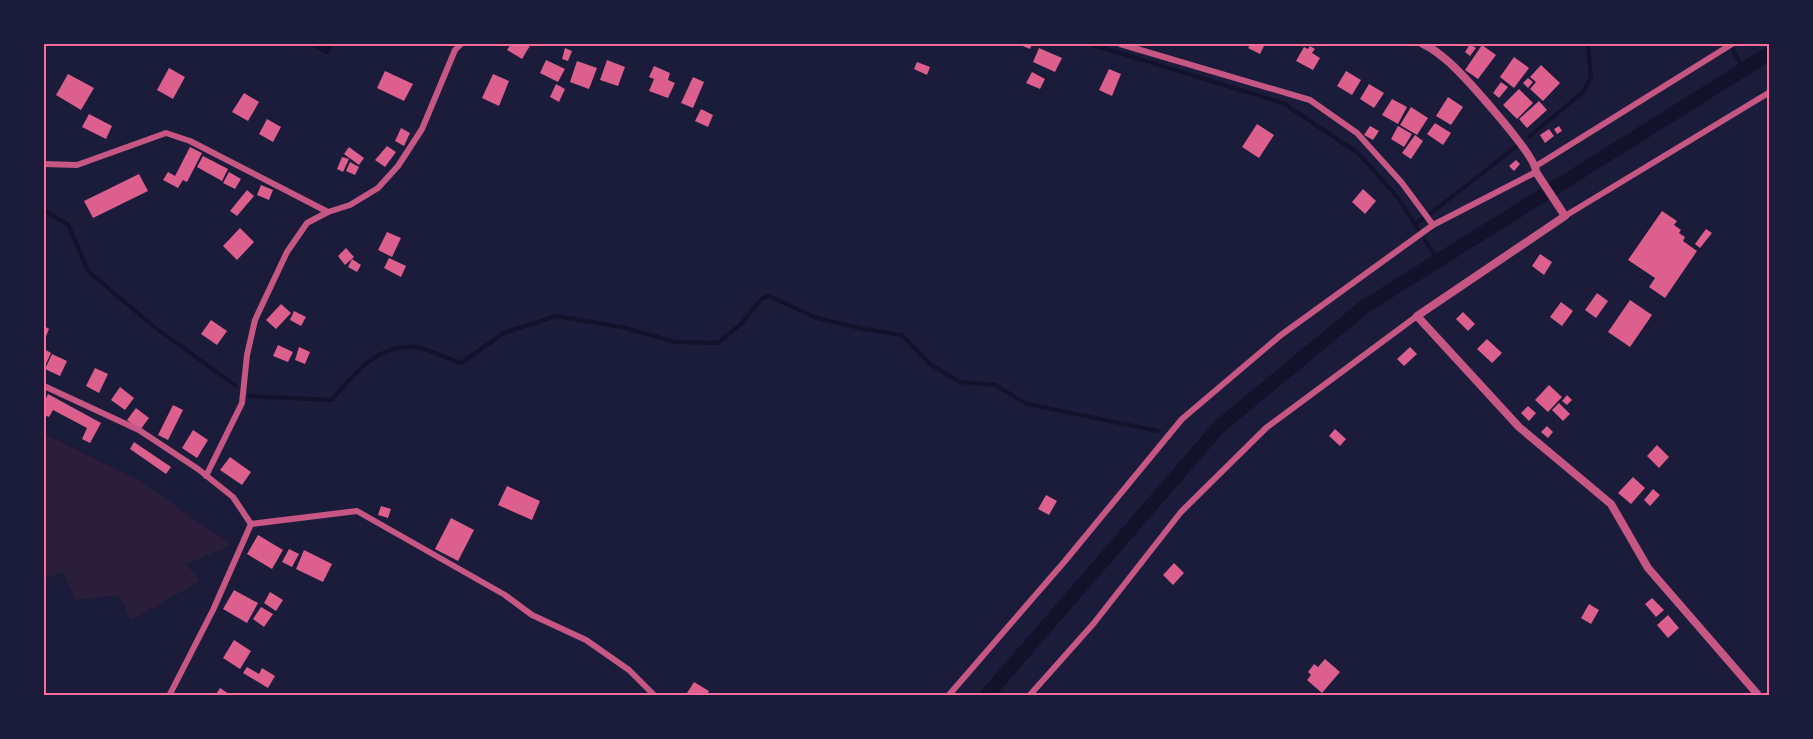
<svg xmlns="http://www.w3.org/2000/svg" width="1813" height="739" viewBox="0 0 1813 739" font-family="Quicksand,sans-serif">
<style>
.green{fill:#2a1e3b}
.water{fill:#12122b}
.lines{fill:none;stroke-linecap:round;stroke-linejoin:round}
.stream{stroke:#12122b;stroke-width:4}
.canal{stroke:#12122b;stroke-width:14}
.building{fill:#dd5f8e}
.minor{stroke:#c65784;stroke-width:6}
.tertiary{stroke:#c65784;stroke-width:8}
.neatline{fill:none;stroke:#ff6b9d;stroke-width:2}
</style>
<rect width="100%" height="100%" fill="#1b1b3a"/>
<polygon class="green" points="44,434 138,480 232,545 186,564 200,581 131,620 119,595 75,600 63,572 44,579"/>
<polygon class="water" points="309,44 333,44 328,54 325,54"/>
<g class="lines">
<g class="stream">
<polyline points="1090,44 1283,103 1358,153 1398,198 1415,224"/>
<polyline points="1732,48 1744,70"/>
<polyline points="1529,137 1583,92 1591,77 1588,44"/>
<polyline points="44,211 68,224 88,271 153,326 236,386"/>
<polyline points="1431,213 1517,146"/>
<polyline points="1418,229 1415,224 1424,218"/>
<polyline points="1425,240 1438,261"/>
<path d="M 249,396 L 332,400 C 354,373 378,344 416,347 C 429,349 448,359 461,363 L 504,333 L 556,316 L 621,327 L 675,342 L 718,343 L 741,324 L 761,299 L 769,296 L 817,318 L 864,329 L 902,335 L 930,364 L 960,382 L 995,385 L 1027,404 L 1158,431"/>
</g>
<polyline class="canal" points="986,696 1219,427 1364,307 1770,53"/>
</g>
<g class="building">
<polygon points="511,44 531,44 522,59 507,50"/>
<polygon points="1018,44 1032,44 1030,49"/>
<polygon points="1251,44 1265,44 1260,54 1248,48"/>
<polygon points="1470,44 1476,48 1470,56 1465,52"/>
<polygon points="1482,45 1496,55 1478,79 1465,70"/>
<polygon points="1310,46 1315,49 1312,53 1320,58 1313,70 1296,61 1304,47 1308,49"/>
<polygon points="565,48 572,51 568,61 562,59"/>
<polygon points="1039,48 1062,58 1055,72 1033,62"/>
<polygon points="1514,57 1529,68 1514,88 1500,77"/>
<polygon points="546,60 565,69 558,82 540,73"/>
<polygon points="607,60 625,67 618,86 600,80"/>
<polygon points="577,61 597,68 589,89 570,82"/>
<polygon points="917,62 930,67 927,75 914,69"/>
<polygon points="1541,65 1560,83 1543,101 1530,89 1536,82 1530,77"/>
<polygon points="654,66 670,73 668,80 675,83 668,98 649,91 654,79 649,77"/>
<polygon points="169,68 185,77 173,99 157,90"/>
<polygon points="1109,69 1121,74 1112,96 1099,90"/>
<polygon points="385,71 413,84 404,101 377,88"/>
<polygon points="1346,71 1361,80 1352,95 1337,86"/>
<polygon points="1032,72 1045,79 1040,89 1026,83"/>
<polygon points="68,74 94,88 81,110 56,95"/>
<polygon points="493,74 509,81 499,106 482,98"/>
<polygon points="693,77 704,82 693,108 681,103"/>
<polygon points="1528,78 1533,82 1528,88 1523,83"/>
<polygon points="1501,82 1508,87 1499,98 1493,93"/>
<polygon points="556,84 565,89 559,102 550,97"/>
<polygon points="1369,84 1384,93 1374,108 1360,99"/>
<polygon points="1519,89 1533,103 1517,119 1503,105"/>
<polygon points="244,93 259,102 248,121 232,112"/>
<polygon points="1448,97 1463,107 1451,125 1436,116"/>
<polygon points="1392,99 1407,107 1398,124 1382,115"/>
<polygon points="1539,101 1547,110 1527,128 1519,119"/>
<polygon points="1411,107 1428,118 1417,135 1400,125"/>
<polygon points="701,109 713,115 708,127 695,121"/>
<polygon points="89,114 112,126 106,139 82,127"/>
<polygon points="267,119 281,127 273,142 259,134"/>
<polygon points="1435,123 1451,133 1443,145 1427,134"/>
<polygon points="1257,124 1274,135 1259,158 1242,147"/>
<polygon points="1370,126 1379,131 1373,140 1364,135"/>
<polygon points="1398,126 1412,134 1404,147 1391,139"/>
<polygon points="1559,126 1562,131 1557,134 1554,129"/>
<polygon points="401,128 410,133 404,146 395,141"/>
<polygon points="1549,129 1554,136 1545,143 1540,135"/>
<polygon points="1415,135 1423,141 1411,159 1402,153"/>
<polygon points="387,146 396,152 385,167 375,160"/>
<polygon points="190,147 202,153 187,182 183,180 178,188 163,180 168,172 175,176"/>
<polygon points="349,147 364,158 359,165 344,154"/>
<polygon points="203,156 228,169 222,181 197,167"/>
<polygon points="342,157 349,159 343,172 337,169"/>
<polygon points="1516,160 1520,164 1514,171 1509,166"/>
<polygon points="350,162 359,167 355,175 346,171"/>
<polygon points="229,172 241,179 235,189 223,183"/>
<polygon points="139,174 148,191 93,218 84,201"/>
<polygon points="261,185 273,190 269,200 257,195"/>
<polygon points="1363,189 1376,201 1365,214 1352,202"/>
<polygon points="247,190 254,196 237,216 230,211"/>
<polygon points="1662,211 1677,221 1674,225 1681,230 1679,233 1685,237 1683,241 1697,251 1665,298 1649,287 1655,278 1628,260"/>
<polygon points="240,228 254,242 237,260 223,246"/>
<polygon points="1706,229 1712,233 1700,248 1695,244"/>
<polygon points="387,232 401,238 392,257 378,250"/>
<polygon points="346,248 354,257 345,265 338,256"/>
<polygon points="1540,254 1552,262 1544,275 1532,266"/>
<polygon points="389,258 406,266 401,277 384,268"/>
<polygon points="352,259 361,265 357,272 348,267"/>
<polygon points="1597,293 1608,301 1596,318 1585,310"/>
<polygon points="1630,300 1652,315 1630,347 1608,332"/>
<polygon points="1561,302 1573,311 1562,326 1550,317"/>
<polygon points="281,304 291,313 276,329 266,320"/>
<polygon points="294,311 306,317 301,326 290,320"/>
<polygon points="1463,312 1475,324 1468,331 1456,319"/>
<polygon points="211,320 227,331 217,345 201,334"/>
<polygon points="44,326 49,329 44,341"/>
<polygon points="1487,339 1502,353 1492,363 1477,349"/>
<polygon points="278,345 293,352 288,362 273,356"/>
<polygon points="299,347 310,352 305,364 295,360"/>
<polygon points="1410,347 1417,354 1404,366 1397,359"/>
<polygon points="44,349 51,353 44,368"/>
<polygon points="52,354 67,361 60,376 45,369"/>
<polygon points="95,368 108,374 99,393 86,386"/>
<polygon points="1549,385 1562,397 1548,412 1535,400"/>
<polygon points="120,387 134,398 125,410 111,400"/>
<polygon points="48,394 101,423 90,443 82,439 87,428 53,410 49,417 44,415 44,403"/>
<polygon points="1567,395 1572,400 1567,405 1562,401"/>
<polygon points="1559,403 1570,414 1563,421 1552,410"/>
<polygon points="173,405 183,410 168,440 158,435"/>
<polygon points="1528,406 1536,413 1529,421 1521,413"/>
<polygon points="136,408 149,418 140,430 127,420"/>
<polygon points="1547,426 1553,432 1548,438 1541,432"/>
<polygon points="1335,429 1346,439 1340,446 1329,436"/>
<polygon points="193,430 208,440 197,458 182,448"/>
<polygon points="134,442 171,467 166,474 130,449"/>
<polygon points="1657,445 1669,457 1659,468 1647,456"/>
<polygon points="230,457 251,472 242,485 220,470"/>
<polygon points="1633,477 1645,488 1631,504 1618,493"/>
<polygon points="507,486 540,501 532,520 498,505"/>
<polygon points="1653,489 1660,495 1650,506 1644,500"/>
<polygon points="1046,495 1057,501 1049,515 1038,509"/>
<polygon points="381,506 391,509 388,518 378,515"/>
<polygon points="451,518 474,530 458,561 435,549"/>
<polygon points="258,535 283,550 272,569 247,554"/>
<polygon points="289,549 299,554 292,567 282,562"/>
<polygon points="304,550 332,564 323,582 296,569"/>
<polygon points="1174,563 1184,573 1173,585 1163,575"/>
<polygon points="234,590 258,603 247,623 223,609"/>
<polygon points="270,592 283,600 276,611 264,603"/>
<polygon points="1652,598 1664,610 1656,617 1645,604"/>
<polygon points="1589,604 1599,610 1591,624 1581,618"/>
<polygon points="261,607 273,614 264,627 253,619"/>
<polygon points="1668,615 1679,628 1668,638 1657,625"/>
<polygon points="234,640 251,651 240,669 223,658"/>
<polygon points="1325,659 1340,672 1322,693 1307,680 1311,675 1308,672 1314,664 1318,667"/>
<polygon points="247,667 259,674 262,668 275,676 268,688 243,673"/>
<polygon points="694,682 709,691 706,696 690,696 687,693"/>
<polygon points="220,688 232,696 215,696"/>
</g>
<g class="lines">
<g class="minor">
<polyline points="1120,44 1310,100 1357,133 1402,183 1433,225"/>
<polyline points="44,164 77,165 166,133 190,141 328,212"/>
<polyline points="1536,166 1732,44"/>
<polyline points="1565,216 1770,92"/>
<polyline points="44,386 139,430 198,469 233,497 251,524 213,610 169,696"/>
<polyline points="206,476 242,403 247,355 255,320 287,252 307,223 328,212 350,205 378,188 398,166 422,129 455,50 461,44"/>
<polyline points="251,524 357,511 505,595 532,615 586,640 629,670 655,696"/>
<polyline points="948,696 1065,561 1182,419 1281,335 1433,225 1536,172"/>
<polyline points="1029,696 1094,623 1181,512 1266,428 1417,316"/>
</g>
<path class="tertiary" d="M 1423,44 C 1432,48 1442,56 1450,63 C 1465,77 1537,156 1536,172 L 1565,216 L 1417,316 L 1519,427 L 1611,504 L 1648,568 L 1759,696"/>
</g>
<rect width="1813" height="739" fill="none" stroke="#1b1b3a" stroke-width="90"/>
<rect x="45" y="45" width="1723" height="649" class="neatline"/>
</svg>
